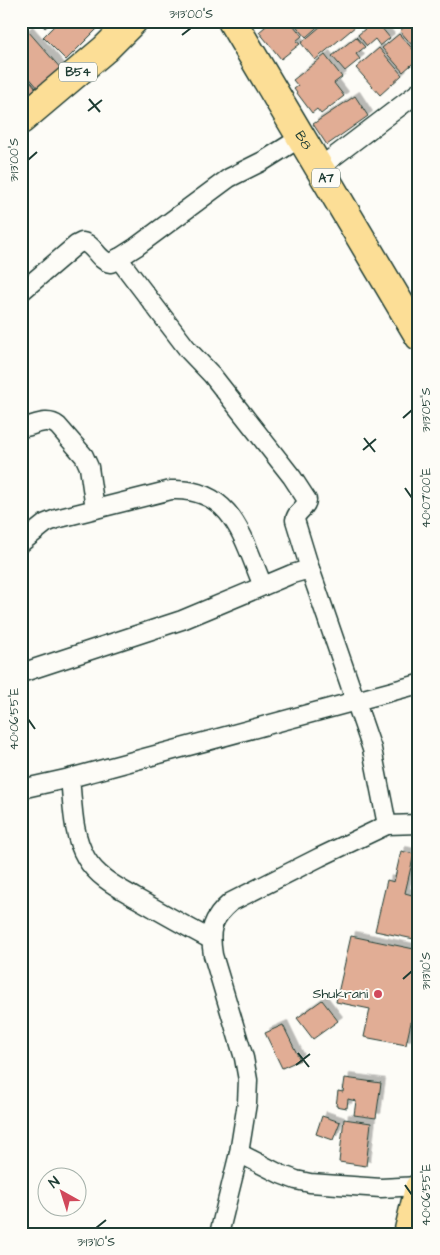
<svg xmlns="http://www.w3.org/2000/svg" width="440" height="1255" viewBox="0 0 440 1255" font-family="'Architects Daughter',sans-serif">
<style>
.building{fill:#e1ad95;stroke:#1f3d34;filter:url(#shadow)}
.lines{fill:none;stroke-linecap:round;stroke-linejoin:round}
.minor-casing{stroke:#1f3d34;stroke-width:21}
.trunk-casing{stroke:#1f3d34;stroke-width:31}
.minor{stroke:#fdfcf7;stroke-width:18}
.trunk{stroke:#fcde96;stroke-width:28}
.ticks{fill:none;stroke:#1f3d34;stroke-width:2}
.poi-dot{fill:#d1495b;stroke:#fdfcf7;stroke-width:2}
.labels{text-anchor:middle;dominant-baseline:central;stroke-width:4;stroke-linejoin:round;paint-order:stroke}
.shield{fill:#fdfcf7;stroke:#62766e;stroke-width:1}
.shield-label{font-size:12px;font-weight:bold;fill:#1f3d34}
.street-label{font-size:14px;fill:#1f3d34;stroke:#fdfcf7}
.poi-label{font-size:14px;fill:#1f3d34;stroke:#fdfcf7;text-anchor:end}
.neatline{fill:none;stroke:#1f3d34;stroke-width:2}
.ticks-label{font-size:12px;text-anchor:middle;fill:#1f3d34}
</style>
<defs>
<filter id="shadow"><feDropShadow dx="4.5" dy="-4.5" stdDeviation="0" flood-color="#0004"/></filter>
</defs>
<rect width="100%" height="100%" fill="#fdfcf7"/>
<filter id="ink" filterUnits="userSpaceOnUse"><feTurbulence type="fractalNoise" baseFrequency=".02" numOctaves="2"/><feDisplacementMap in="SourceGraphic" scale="10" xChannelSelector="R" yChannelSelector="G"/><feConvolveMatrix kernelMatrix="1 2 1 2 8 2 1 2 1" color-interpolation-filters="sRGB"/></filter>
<g filter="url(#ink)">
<g class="building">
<polygon points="38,21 53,21 45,28"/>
<polygon points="59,21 91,21 98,28 66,60 43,37"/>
<polygon points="272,21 290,21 302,36 296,41 300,44 281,59 259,32"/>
<polygon points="292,21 324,21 306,37"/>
<polygon points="327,21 362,21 315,60 301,43"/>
<polygon points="374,21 376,21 390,38 380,46 375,39 367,46 358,35"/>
<polygon points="411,21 419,21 419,53 400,31"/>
<polygon points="28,31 62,70 39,89 21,68 21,37"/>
<polygon points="399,34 419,56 419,58 403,72 382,48"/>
<polygon points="356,37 365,47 356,54 360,59 345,71 332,56"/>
<polygon points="379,48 402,75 380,95 356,68"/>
<polygon points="325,55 342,77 334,83 344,96 321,114 317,109 312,113 294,89 298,86 293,80"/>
<polygon points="21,70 36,88 21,100"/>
<polygon points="355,96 368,116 327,145 313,124"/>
<polygon points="401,851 414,854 405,893 419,897 419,940 375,931 387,880 394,882"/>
<polygon points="351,936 419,950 419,986 406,1045 364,1037 370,1009 336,1002"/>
<polygon points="322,1000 338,1021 313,1039 297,1018"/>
<polygon points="283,1025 300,1060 282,1068 265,1033"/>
<polygon points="345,1078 381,1083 376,1118 354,1115 356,1101 348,1099 347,1108 336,1106 338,1091 343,1092"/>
<polygon points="322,1116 340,1122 333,1140 316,1134"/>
<polygon points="344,1119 371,1123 366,1166 339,1162"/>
</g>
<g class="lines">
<defs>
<g id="minor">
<polyline points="319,168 419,92"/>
<path d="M 118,258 L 189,351 L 212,375 L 292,477 L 307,500 C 306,509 296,511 295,520 L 310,569"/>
<path d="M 21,292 L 76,245 L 82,242 C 95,244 97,261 111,263 L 136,247 L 229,178 L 265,160 L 300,138"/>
<path d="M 21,428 C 34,426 47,417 58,426 L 84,456 L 89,467 L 95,509"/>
<path d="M 21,543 L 46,523 L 56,519 L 171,490 C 233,487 243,539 263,586"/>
<polyline points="21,673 182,620 292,574 310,569 372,749 387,825"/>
<path d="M 70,778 C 73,805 72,834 86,858 C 97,877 117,887 136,898 C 161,912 185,926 210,939"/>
<polyline points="21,789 70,778 419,684"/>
<polyline points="239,1153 280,1174 296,1180 310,1183 381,1188 419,1186"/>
<path d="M 219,1234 L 239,1153 L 247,1103 L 248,1080 L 244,1058 L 213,955 C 209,930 211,919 231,902 L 320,857 L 387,825 L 419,824"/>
</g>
<g id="trunk">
<path id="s1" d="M 232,21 L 419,336"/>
<polyline points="21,120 105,49 133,21"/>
<polyline points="408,1234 419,1188"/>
</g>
</defs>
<use href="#minor" class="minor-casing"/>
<use href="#trunk" class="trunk-casing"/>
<use href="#minor" class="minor"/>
<use href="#trunk" class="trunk"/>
</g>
</g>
<path class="ticks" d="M 182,35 L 191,28M 89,99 L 100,112M 88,111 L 102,100M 28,160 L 37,152M 403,418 L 412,410M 364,438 L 375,452M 363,450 L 376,439M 405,488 L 412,498M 28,719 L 35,729M 403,979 L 412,971M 298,1053 L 309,1067M 296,1065 L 310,1054M 405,1185 L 412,1195M 96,1228 L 106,1220"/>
<circle class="poi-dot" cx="378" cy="994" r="5"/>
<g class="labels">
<g class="shield">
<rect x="59" y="62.5" width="38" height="19" rx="4"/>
<rect x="312" y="168.5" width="28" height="19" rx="4"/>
</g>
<g class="shield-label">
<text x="78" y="72">B54</text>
<text x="326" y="178">A7</text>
</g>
<g class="street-label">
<text stroke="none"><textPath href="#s1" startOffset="139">B8</textPath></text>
</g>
<g class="poi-label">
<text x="368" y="994">Shukrani</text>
</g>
</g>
<rect width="440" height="1255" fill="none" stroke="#fdfcf7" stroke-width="55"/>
<g transform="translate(62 1192) rotate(321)"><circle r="24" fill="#fdfcf7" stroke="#a4b0a9"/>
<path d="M0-4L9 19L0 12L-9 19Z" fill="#d1495b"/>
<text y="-8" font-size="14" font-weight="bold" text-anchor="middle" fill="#1f3d34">N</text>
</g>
<rect x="28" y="28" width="384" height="1200" class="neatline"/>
<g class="ticks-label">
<text x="191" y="18">3°13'00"S</text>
<text transform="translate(14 160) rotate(-90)" y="4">3°13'00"S</text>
<text transform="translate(426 410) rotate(-90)" y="4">3°13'05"S</text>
<text transform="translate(426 498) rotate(-90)" y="4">40°07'00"E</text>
<text transform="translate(14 719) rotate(-90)" y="4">40°06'55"E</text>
<text transform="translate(426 971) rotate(-90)" y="4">3°13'10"S</text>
<text transform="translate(426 1195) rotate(-90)" y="4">40°06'55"E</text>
<text x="96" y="1246">3°13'10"S</text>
</g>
</svg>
